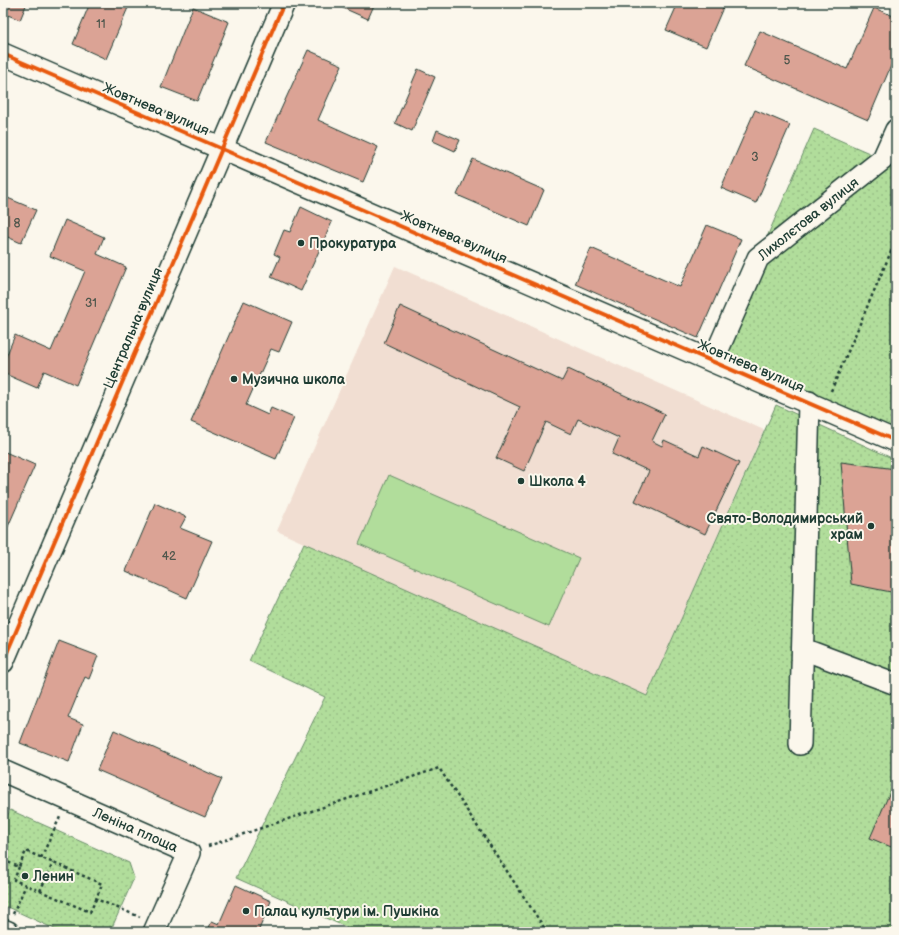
<svg xmlns="http://www.w3.org/2000/svg" width="899" height="935" viewBox="0 0 899 935" font-family="'Balsamiq Sans',sans-serif">
<style>
.built{fill:#f1ded2}
.grass{fill:#b1dd9b;stroke:#688d68}
.park{fill:url(#park-dots);stroke:#688d68}
.building{fill:#dba395;stroke:#1f3d34}
.lines{fill:none;stroke-linecap:round;stroke-linejoin:round}
.minor-casing{stroke:#1f3d34;stroke-width:24}
.path{stroke:#1f3d34;stroke-width:2.5;stroke-dasharray:3 3;stroke-linecap:butt}
.minor{stroke:#fbf7ec;stroke-width:21}
.cycleway-casing{stroke:#fbf7ec;stroke-width:6}
.cycleway{stroke:#e8590c;stroke-width:4}
.poi-dot{fill:#1f3d34;stroke:#fbf7ec;stroke-width:1.5}
.labels{text-anchor:middle;dominant-baseline:central;stroke-width:4;stroke-linejoin:round;paint-order:stroke}
.number-label{font-size:12px;fill:#4e564c}
.street-label{font-size:14px;fill:#1f3d34;stroke:#fbf7ec}
.poi-label{font-size:14px;font-weight:bold;fill:#1f3d34;stroke:#fbf7ec;text-anchor:start}
</style>
<defs>
<pattern id="park-dots" width="8" height="8" patternUnits="userSpaceOnUse"><rect width="8" height="8" fill="#b1dd9b"/><path d="M2 2h.1M6 6h.1" fill="none" stroke="#98bf86" stroke-width="1.8" stroke-linecap="round"/></pattern>
</defs>
<rect width="100%" height="100%" fill="#fbf7ec"/>
<filter id="ink" filterUnits="userSpaceOnUse"><feTurbulence type="fractalNoise" baseFrequency=".025" numOctaves="2"/><feDisplacementMap in="SourceGraphic" scale="8" xChannelSelector="R" yChannelSelector="G"/><feConvolveMatrix kernelMatrix="1 2 1 2 8 2 1 2 1" color-interpolation-filters="sRGB"/></filter>
<g filter="url(#ink)">
<polygon class="built" points="395,266 764,430 647,696 277,531"/>
<polygon class="grass" points="389,475 579,558 549,627 359,544"/>
<g class="park">
<polygon points="814,129 883,159 896,130 896,441 713,361"/>
<polygon points="776,405 896,460 896,932 357,932 236,878 325,697 249,661 304,543 647,696"/>
<polygon points="10,810 129,863 134,878 110,932 61,932 3,905 3,860 9,847 3,826"/>
</g>
<g class="building">
<polygon points="3,3 27,3 20,20 3,13"/>
<polygon points="90,3 130,3 106,59 73,44"/>
<polygon points="332,3 375,3 368,19"/>
<polygon points="678,3 725,3 706,47 666,30"/>
<polygon points="193,7 229,22 197,101 161,87"/>
<polygon points="874,8 896,17 896,54 868,120 744,66 760,31 847,69"/>
<polygon points="308,50 342,65 318,120 378,147 363,182 266,142"/>
<polygon points="418,69 435,77 412,131 395,123"/>
<polygon points="755,110 790,125 756,203 721,188"/>
<polygon points="437,130 460,140 455,151 433,141"/>
<polygon points="473,159 544,190 529,226 457,195"/>
<polygon points="3,196 36,210 21,243 3,235"/>
<polygon points="301,207 332,222 301,291 271,277 280,257 274,254 284,230 290,232"/>
<polygon points="65,220 104,237 97,254 126,267 76,385 44,371 37,388 3,373 3,364 15,335 51,351 85,271 50,256"/>
<polygon points="707,225 741,239 698,338 575,284 591,248 680,287"/>
<polygon points="244,301 292,322 279,352 271,349 246,405 268,415 271,408 294,418 276,459 191,422"/>
<polygon points="400,306 562,381 568,369 665,414 652,441 662,446 664,440 699,456 703,446 739,463 705,534 635,501 649,471 612,454 619,438 578,419 571,434 546,422 524,471 496,458 520,407 384,343"/>
<polygon points="3,451 35,465 3,538"/>
<polygon points="841,462 896,469 896,593 851,584"/>
<polygon points="155,503 186,517 180,528 212,541 187,598 126,571"/>
<polygon points="59,641 98,656 89,679 85,677 68,718 83,724 69,762 20,743"/>
<polygon points="114,730 222,779 205,817 97,770"/>
<polygon points="896,778 896,849 870,838"/>
<polygon points="236,885 271,901 258,932 207,932 212,921 219,924"/>
</g>
<g class="lines">
<defs>
<g id="minor">
<polyline points="3,54 896,441"/>
<path id="s1" d="M 713,361 L 758,258 L 883,159 L 896,130"/>
<polyline points="803,649 896,684"/>
<polyline points="3,662 284,3"/>
<polyline points="800,744 809,402"/>
<path id="s2" d="M 3,771 L 189,853 L 154,932"/>
<polyline points="3,930 8,932"/>
</g>
</defs>
<use href="#minor" class="minor-casing"/>
<g class="path">
<polyline points="831,391 896,240"/>
<polyline points="208,846 439,768 547,932"/>
<polyline points="41,858 60,817"/>
<polyline points="3,860 19,867 26,851 102,884 96,899 140,917"/>
<polyline points="19,867 14,880 90,912 96,899"/>
<polyline points="40,891 53,863"/>
<polyline points="13,914 26,885"/>
</g>
<use href="#minor" class="minor"/>
<defs>
<g id="cycleway">
<polyline points="3,54 896,441"/>
<polyline points="3,662 284,3"/>
</g>
</defs>
<use href="#cycleway" class="cycleway-casing"/>
<use href="#cycleway" class="cycleway"/>
</g>
</g>
<g class="poi-dot">
<circle cx="301" cy="243" r="4"/>
<circle cx="234" cy="379" r="4"/>
<circle cx="521" cy="481" r="4"/>
<circle cx="871" cy="526" r="4"/>
<circle cx="25" cy="876" r="4"/>
<circle cx="246" cy="911" r="4"/>
</g>
<g class="labels">
<g class="number-label">
<text x="101" y="24">11</text>
<text x="787" y="60">5</text>
<text x="755" y="157">3</text>
<text x="17" y="223">8</text>
<text x="91" y="303">31</text>
<text x="169" y="556">42</text>
</g>
<g class="street-label">
<text transform="translate(156 109) rotate(23)">Жовтнева вулиця</text>
<text stroke="none"><textPath href="#s1" startOffset="176">Лихолєтова вулиця</textPath></text>
<text transform="translate(454 237) rotate(23)">Жовтнева вулиця</text>
<text transform="translate(133 328) rotate(-67)">Центральна вулиця</text>
<text transform="translate(751 366) rotate(23)">Жовтнева вулиця</text>
<text stroke="none"><textPath href="#s2" startOffset="145">Леніна площа</textPath></text>
</g>
<g class="poi-label">
<text x="309" y="243">Прокуратура</text>
<text x="242" y="379">Музична школа</text>
<text x="529" y="481">Школа 4</text>
<text x="863" y="518" text-anchor="end">Свято-Володимирський<tspan x="863" dy="16">храм</tspan></text>
<text x="33" y="876">Ленин</text>
<text x="254" y="911">Палац культури ім. Пушкіна</text>
</g>
</g>
<rect width="899" height="935" fill="none" stroke="#fbf7ec" stroke-width="16"/>
<rect x="8" y="8" width="883" height="919" fill="none" stroke="#1f3d34" stroke-width="1.5" filter="url(#ink)"/>
</svg>
